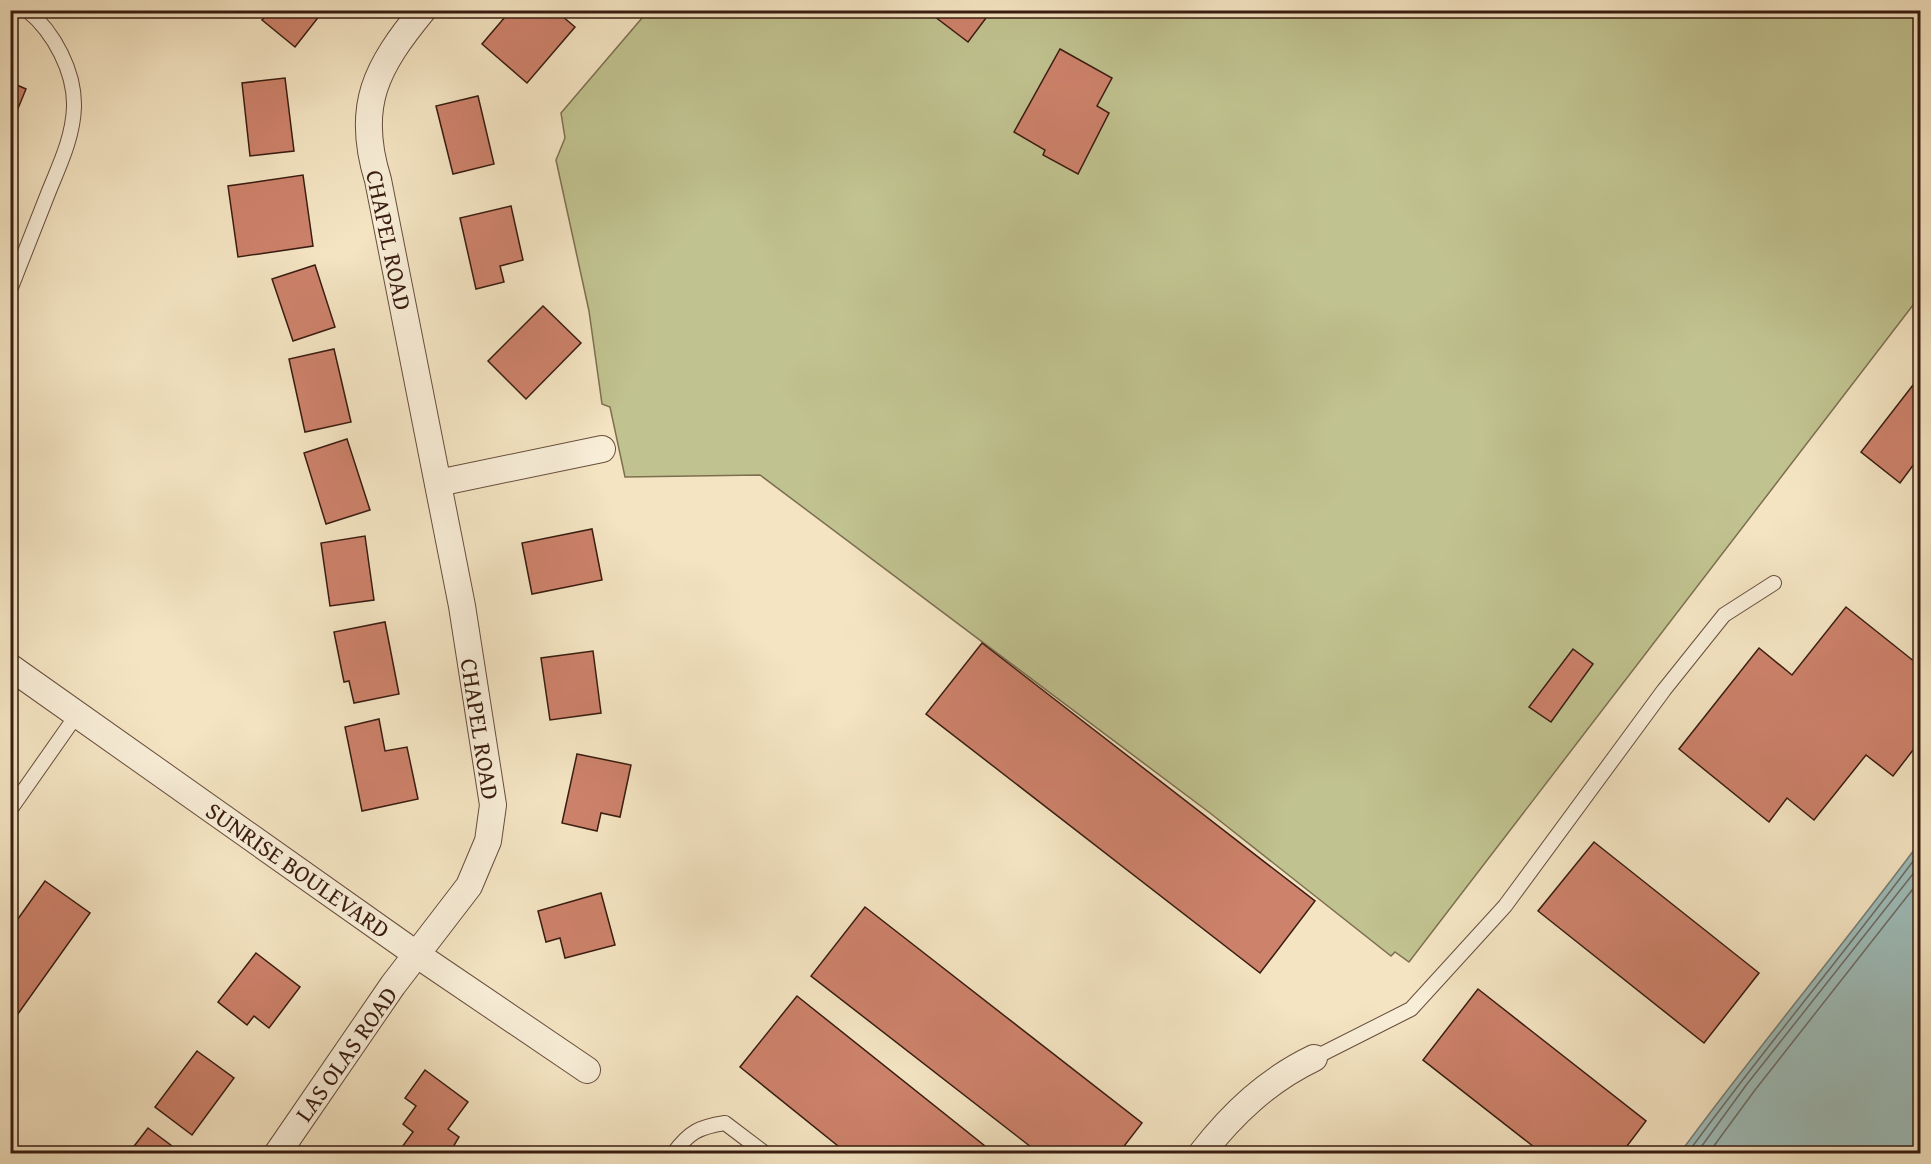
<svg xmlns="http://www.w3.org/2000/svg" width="1931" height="1164" viewBox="0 0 1931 1164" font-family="'Gentium Book Plus',serif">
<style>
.green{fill:#c0c28f;stroke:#7c6f50;stroke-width:1.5}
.water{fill:#9ebdba;stroke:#767d76;stroke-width:1.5}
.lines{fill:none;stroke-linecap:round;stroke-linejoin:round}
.shore{stroke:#6c6c66;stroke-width:1.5}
.building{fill:#cd826b;stroke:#391c11;stroke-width:1.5}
.service-casing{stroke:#684e3d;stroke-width:16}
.minor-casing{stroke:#684e3d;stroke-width:28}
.service{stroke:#f8edd7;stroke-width:14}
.minor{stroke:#f8edd7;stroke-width:26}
.labels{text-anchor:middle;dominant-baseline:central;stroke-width:5;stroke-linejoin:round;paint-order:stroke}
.street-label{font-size:24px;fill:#391c11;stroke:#f8edd7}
</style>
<rect width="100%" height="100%" fill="#f4e4c2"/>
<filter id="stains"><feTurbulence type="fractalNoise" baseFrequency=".00333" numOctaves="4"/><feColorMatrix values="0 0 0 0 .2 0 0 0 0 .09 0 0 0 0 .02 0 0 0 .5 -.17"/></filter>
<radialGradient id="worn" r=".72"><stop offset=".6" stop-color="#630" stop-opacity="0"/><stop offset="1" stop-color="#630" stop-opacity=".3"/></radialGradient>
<polygon class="green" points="648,11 1920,11 1920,296 1409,962 1395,952 1391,956 1210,813 760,475 625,477 610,407 602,404 589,311 556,160 565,138 561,113"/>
<path class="water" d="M 1920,842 L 1920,1153 L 1680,1153 C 1757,1048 1842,947 1920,842 Z"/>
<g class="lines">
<g class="shore">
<path d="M 1687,1154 C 1762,1051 1844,954 1920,852"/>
<polyline points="1696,1154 1747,1084 1920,865"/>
<polyline points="1708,1154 1755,1090 1920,880"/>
</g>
</g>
<g class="building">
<polygon points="270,10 324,10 295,47 262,20"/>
<polygon points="511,10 555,10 575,27 527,83 482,44"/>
<polygon points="926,10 992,10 968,42"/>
<polygon points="1060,49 1112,78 1097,106 1109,113 1078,174 1043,155 1045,150 1014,132"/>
<polygon points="285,78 294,151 250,156 242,83"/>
<polygon points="10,82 26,89 10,128"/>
<polygon points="478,96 494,164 453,174 436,106"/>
<polygon points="303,175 313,246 238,257 228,186"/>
<polygon points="511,206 523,260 500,266 504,282 476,289 460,218"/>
<polygon points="315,265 335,327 293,341 272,279"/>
<polygon points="543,306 581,343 526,399 488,361"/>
<polygon points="334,349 351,422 305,432 289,359"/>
<polygon points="1920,376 1920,456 1900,483 1861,452"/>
<polygon points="347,439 370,510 326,524 304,453"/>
<polygon points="592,529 602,580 532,594 522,543"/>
<polygon points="365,536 374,600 330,606 321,543"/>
<polygon points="1846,607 1920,666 1920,741 1893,776 1866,755 1814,820 1787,798 1769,822 1679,749 1759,648 1792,675"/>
<polygon points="385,622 399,694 354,703 349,681 344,682 334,632"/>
<polygon points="982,643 1315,901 1260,973 926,714"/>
<polygon points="1573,649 1593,664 1551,722 1529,707"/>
<polygon points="593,651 601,713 550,720 541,658"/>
<polygon points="379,719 385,751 407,747 418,799 362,811 345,727"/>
<polygon points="577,754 631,765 620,817 601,813 597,831 562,823"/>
<polygon points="1594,842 1759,973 1704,1043 1538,911"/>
<polygon points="45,881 90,913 10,1025 10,930"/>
<polygon points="601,893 615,945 565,958 560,938 546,942 538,911"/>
<polygon points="865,907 1142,1123 1118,1154 1040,1154 811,976"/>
<polygon points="256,953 300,987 269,1028 254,1016 247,1025 218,1002"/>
<polygon points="1478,989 1646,1121 1621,1154 1543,1154 1423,1060"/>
<polygon points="797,996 995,1154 848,1154 740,1067"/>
<polygon points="197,1051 234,1078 192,1135 155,1107"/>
<polygon points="425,1070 468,1102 448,1129 459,1137 449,1154 397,1154 413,1132 403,1124 416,1106 405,1098"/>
<polygon points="148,1128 180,1152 179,1154 128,1154"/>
</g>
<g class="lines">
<defs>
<g id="service">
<path d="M 10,290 C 23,257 36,224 49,191 C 60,164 73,137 74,107 C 75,72 54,32 27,10"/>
<polyline points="10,810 78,713"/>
<polyline points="1314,1058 1411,1009 1505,906 1664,690 1724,615 1774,583"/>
<path d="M 673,1154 C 689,1132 699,1127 725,1123 L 766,1154"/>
</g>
<g id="minor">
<polyline points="438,483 602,449"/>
<polyline points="10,667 416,954 587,1070"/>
<path d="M 277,1154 L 393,985 L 469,886 L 488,841 L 493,805 L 462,606 L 378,180 C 355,106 376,67 423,10"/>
<path d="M 1201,1154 C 1233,1113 1268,1080 1314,1058"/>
</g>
</defs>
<use href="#service" class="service-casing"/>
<use href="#minor" class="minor-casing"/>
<use href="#service" class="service"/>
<use href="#minor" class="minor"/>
</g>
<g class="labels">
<g class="street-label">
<text transform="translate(389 240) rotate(78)">CHAPEL ROAD</text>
<text transform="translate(480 729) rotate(81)">CHAPEL ROAD</text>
<text transform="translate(298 870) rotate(35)">SUNRISE BOULEVARD</text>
<text transform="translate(346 1054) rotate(-55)">LAS OLAS ROAD</text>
</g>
</g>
<rect width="1931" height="1164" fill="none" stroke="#f4e4c2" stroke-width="36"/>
<rect x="12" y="12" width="1907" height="1140" fill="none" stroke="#391c11" stroke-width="3"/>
<rect x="18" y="18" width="1895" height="1128" fill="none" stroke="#391c11" stroke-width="1.5"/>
<rect width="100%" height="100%" filter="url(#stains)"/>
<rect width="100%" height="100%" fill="url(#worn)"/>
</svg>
